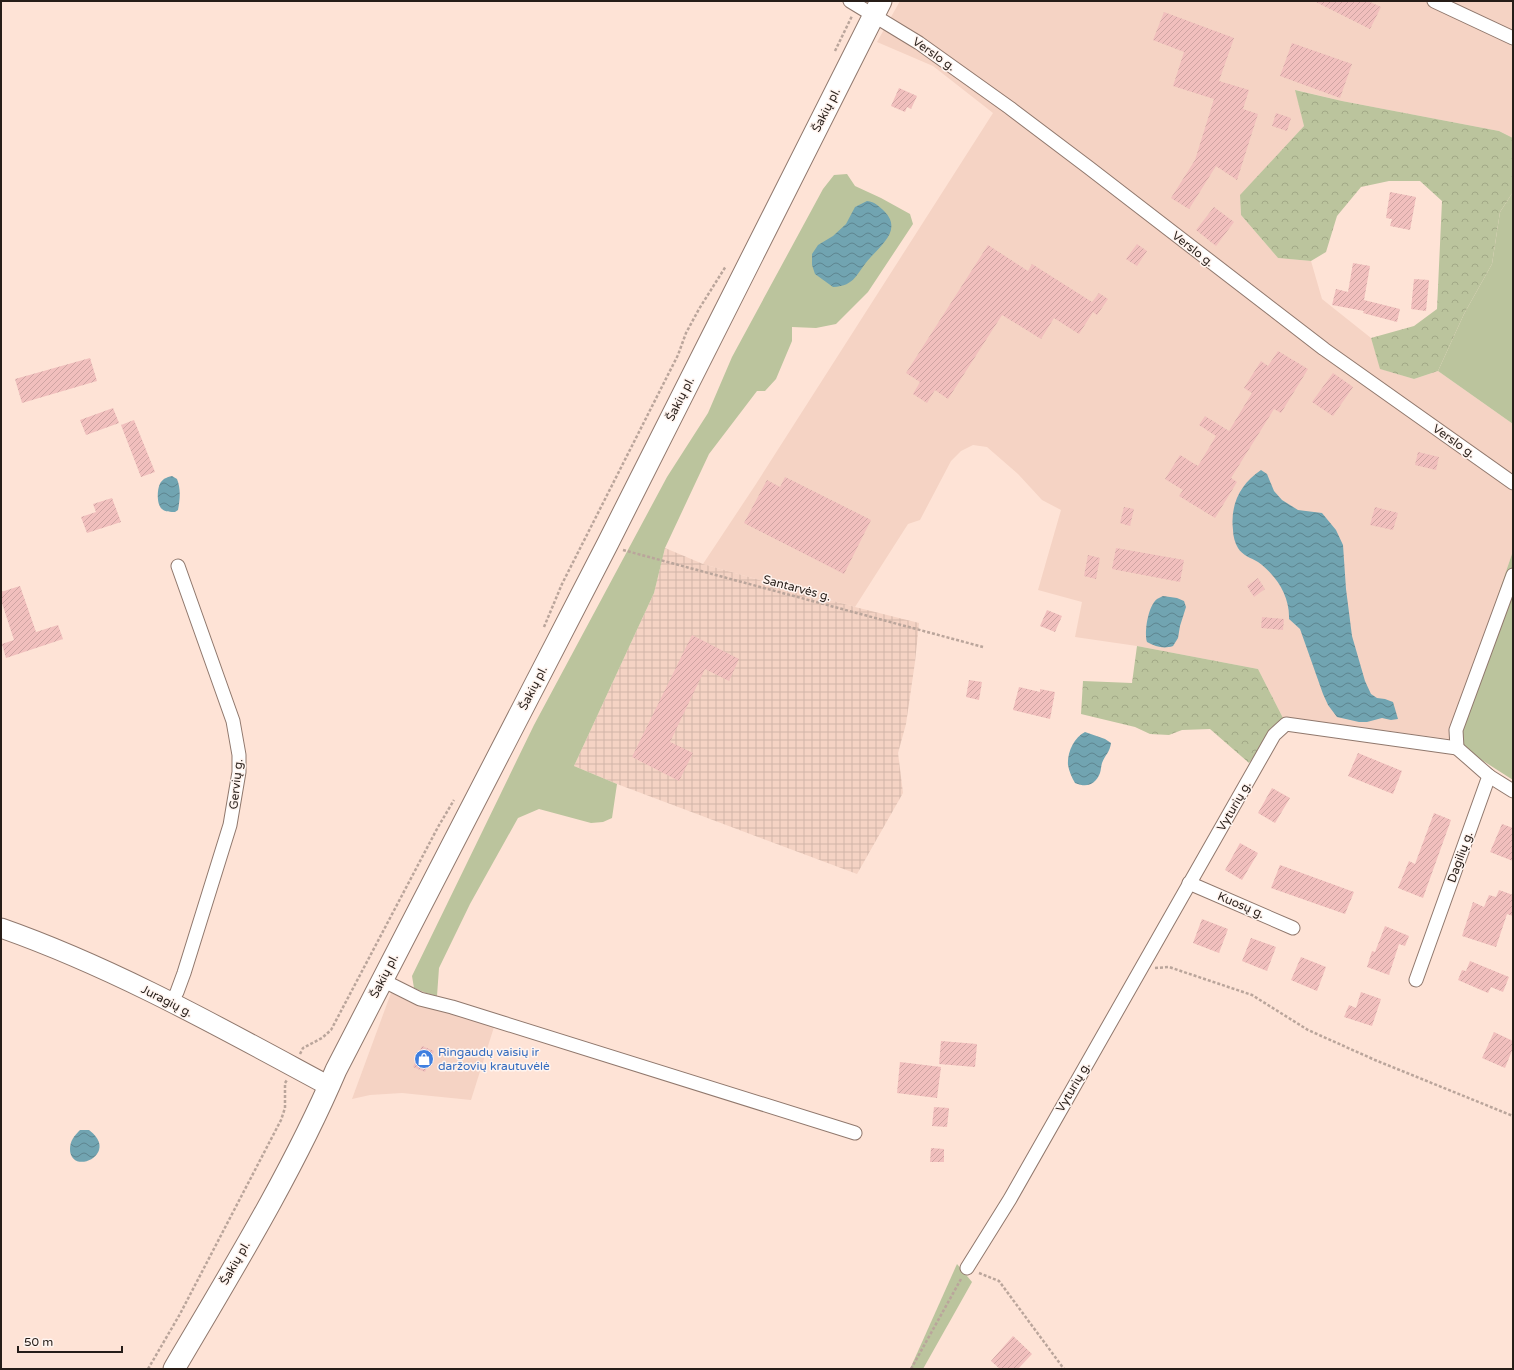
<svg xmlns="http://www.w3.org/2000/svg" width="1514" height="1370" viewBox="0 0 1514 1370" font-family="'Varela Round',sans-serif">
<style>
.built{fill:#f5d3c4}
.industrial{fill:url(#industrial-grid)}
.grass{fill:#bbc49d}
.forest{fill:url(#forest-crowns)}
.water{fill:url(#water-waves)}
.building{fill:url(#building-hatch)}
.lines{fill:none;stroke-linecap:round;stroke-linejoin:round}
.street-casing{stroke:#90786d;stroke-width:15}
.secondary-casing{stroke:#90786d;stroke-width:21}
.primary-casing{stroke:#90786d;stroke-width:23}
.path{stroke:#baa59b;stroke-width:2.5;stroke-dasharray:3 2;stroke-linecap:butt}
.street{stroke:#fff;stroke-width:13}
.secondary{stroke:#fff;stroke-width:19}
.primary{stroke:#fff;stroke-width:21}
.labels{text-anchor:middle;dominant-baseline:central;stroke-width:3;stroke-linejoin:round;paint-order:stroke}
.street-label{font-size:12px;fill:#261d18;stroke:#fff4ef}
.shop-label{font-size:12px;fill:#366cbe;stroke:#fff4ef;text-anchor:start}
</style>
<defs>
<pattern id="industrial-grid" width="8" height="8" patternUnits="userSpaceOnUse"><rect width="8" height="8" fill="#f5d3c4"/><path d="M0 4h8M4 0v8" fill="none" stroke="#d2b5a8"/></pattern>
<pattern id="forest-crowns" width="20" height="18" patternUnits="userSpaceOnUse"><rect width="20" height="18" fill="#bbc49d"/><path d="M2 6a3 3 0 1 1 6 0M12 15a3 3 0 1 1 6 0" fill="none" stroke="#a1a886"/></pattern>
<pattern id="water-waves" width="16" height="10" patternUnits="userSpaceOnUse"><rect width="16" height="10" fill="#71a4b1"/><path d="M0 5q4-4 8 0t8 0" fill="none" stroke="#5d858f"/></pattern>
<pattern id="building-hatch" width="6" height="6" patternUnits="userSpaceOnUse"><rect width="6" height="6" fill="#f1bfbd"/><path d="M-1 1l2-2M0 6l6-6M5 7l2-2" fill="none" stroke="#cea4a2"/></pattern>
</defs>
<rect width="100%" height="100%" fill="#fee3d6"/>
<g class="built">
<polygon points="900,1 1513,1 1513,138 1499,131 1342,101 1296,90 1304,126 1240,196 1241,215 1278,258 1311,261 1322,299 1371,338 1381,369 1414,379 1438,371 1513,424 1513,551 1449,739 1301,719 1283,718 1258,669 1137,646 1075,637 1082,602 1038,590 1061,510 1042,500 1018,474 987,447 973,445 961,451 951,461 920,520 908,524 855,607 703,564 756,484 993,113 933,66 877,42"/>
<polygon points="391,993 494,1027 471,1100 402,1093 370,1095 352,1099"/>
</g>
<polygon class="industrial" points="665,548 703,564 855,607 919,623 915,662 906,724 898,753 903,793 857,874 617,784 574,766 654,593"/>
<g class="grass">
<polygon points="847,174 855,186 881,198 910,214 913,224 868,292 836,324 816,328 792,327 792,341 776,379 765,391 757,391 709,454 665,548 654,593 574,766 617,784 612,818 603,822 591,823 539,809 518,818 470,904 439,968 437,996 426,993 414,988 412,976 534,725 667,477 708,413 732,357 823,189 834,175"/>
<polygon points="1513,192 1513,424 1438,371 1464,314 1492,264 1500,212"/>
<polygon points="1513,551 1513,780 1449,739"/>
<polygon points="957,1264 972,1282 923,1369 910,1369"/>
</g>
<g class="forest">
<polygon points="1295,90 1342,101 1499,131 1513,138 1513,192 1500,212 1492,264 1464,314 1438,371 1414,379 1380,369 1371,338 1414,326 1437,309 1442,201 1420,181 1389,181 1361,187 1337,216 1326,252 1311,261 1278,258 1241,215 1240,195 1304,126"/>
<polygon points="1137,646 1258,669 1283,718 1249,763 1210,729 1182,730 1169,735 1150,734 1135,727 1081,714 1083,681 1132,683"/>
</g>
<g class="water">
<path d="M 867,201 C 875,202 879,206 885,212 C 902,230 881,245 870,258 C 856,273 856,286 833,287 L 815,274 L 812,265 L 812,254 L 818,245 L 833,236 L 846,224 L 855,207 Z"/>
<path d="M 1261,470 L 1267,474 L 1274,491 L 1282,500 L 1298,510 L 1322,513 L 1336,530 L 1343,545 L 1346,589 L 1352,636 L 1365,681 L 1371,694 L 1377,698 L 1385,699 L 1393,702 L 1398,719 L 1391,720 L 1382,718 L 1367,722 L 1359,722 L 1337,717 L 1328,705 L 1323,694 L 1300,629 L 1289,619 C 1290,596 1276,575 1258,562 C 1251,558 1242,555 1238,548 C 1235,543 1233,536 1233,530 C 1230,505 1240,484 1261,470 Z"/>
<path d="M 172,476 L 177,479 C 181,489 180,499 178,510 L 175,512 C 171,512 165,512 162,509 C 156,504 157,487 161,482 C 164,478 168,477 172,476 Z"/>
<path d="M 1163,596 L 1177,598 L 1184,601 L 1186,607 L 1180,626 L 1178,638 L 1173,646 C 1164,649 1156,647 1147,642 C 1144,632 1148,606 1157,599 C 1159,598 1161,597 1163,596 Z"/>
<path d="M 1085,732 L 1105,739 L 1111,743 C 1110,752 1105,755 1102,763 C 1101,766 1101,770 1100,773 C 1095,785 1087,788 1075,783 C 1072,778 1069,771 1068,765 C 1067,753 1074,737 1085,732 Z"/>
<path d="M 80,1130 L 89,1130 C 121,1154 70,1177 70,1149 C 70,1141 74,1136 80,1130 Z"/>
</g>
<g class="building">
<polygon points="1314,1 1368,1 1381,7 1370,29"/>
<polygon points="1164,12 1234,38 1219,81 1249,90 1243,109 1258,114 1237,180 1216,166 1189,209 1171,198 1195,160 1214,99 1173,86 1184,52 1153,40"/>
<polygon points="1292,43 1352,64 1340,98 1280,76"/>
<polygon points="899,88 917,96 911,109 907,107 905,112 891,106"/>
<polygon points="1276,113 1291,118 1287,131 1272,126"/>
<polygon points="1390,192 1416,197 1410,230 1390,226 1392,219 1386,218"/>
<polygon points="1214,207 1234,222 1216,246 1196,230"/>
<polygon points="1137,244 1147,251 1137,266 1126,259"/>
<polygon points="988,245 1028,271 1032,264 1092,302 1099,293 1108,299 1097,315 1093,312 1079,334 1054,318 1041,339 1002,315 948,399 935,390 927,403 913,394 920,382 906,373"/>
<polygon points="1353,263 1370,266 1364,300 1400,309 1397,322 1363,313 1364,311 1332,305 1336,289 1348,292"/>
<polygon points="1414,279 1429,280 1426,311 1411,309"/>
<polygon points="1278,351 1308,369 1281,413 1274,409 1231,478 1237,482 1215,518 1179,496 1183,490 1165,479 1180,455 1198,466 1216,436 1199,425 1205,416 1229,431 1252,393 1244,388 1261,361 1268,366"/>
<polygon points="90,358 97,381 22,403 15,379"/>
<polygon points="1333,373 1353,387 1333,416 1312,402"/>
<polygon points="113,408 119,423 86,435 80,420"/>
<polygon points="134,420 155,472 141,477 121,425"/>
<polygon points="1418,452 1439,457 1436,470 1415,465"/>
<polygon points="785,477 871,520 844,574 744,523 767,480 780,487"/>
<polygon points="112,498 121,522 87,533 81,517 96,512 93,504"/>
<polygon points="1124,507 1134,509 1130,526 1120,523"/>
<polygon points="1375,507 1398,513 1393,530 1370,525"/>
<polygon points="1116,548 1184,560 1180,582 1112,569"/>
<polygon points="1088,555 1100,558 1096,579 1084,576"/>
<polygon points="1258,578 1265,589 1254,597 1247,586"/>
<polygon points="20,586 36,632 58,625 63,639 6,658 2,644 14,640 1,600 1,592"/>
<polygon points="1047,610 1062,616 1055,632 1040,626"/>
<polygon points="1262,617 1284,619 1283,630 1261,628"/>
<polygon points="692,635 739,659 729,681 705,669 670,742 693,753 679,781 632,757"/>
<polygon points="969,680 982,682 979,700 966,697"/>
<polygon points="1019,687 1040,692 1040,689 1055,692 1050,719 1013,710"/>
<polygon points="1358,753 1402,771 1393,794 1348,776"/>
<polygon points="1272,788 1290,798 1275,823 1258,813"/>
<polygon points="1434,813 1451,820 1423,898 1398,888 1409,861 1415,864"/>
<polygon points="1502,824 1513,828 1513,861 1490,852"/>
<polygon points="1240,843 1258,853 1242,880 1225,870"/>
<polygon points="1280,865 1354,892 1345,914 1271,888"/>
<polygon points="1499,890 1513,895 1513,916 1507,914 1496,947 1462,936 1473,902 1484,907 1489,895 1496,897"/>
<polygon points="1202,919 1228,929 1219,953 1193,943"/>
<polygon points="1385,926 1409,936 1405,946 1399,944 1389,975 1367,967 1372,951 1375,952"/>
<polygon points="1251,938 1276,947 1267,971 1242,961"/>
<polygon points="1301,957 1326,967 1317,991 1291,980"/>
<polygon points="1470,961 1509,977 1503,992 1491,987 1488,993 1458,980 1462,970 1466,971"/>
<polygon points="1361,992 1381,999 1372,1026 1344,1017 1349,1005 1356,1008"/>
<polygon points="1494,1032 1513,1041 1513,1048 1505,1068 1482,1058"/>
<polygon points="941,1041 977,1044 975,1067 939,1064"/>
<polygon points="422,1046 434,1051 425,1072 413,1067"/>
<polygon points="900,1062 941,1067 937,1098 897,1093"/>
<polygon points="934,1107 949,1108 947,1127 932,1126"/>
<polygon points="931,1148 944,1149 944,1162 930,1162"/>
<polygon points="1013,1336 1032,1354 1018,1369 1000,1369 991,1361"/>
</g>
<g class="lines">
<defs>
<g id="street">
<polyline points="850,1 919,43 1010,108 1088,167 1324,349 1513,483"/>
<polyline points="1434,1 1513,38"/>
<polyline points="1457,748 1456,730 1513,575"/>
<polyline points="1489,776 1513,791"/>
<polyline points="1189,883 1293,928"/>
<polyline points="382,980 420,999 452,1007 855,1133"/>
<polyline points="1416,980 1489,776 1457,748"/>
<polyline points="171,1003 177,992 184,973 230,825 239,772 239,755 233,721 178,566"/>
<polyline points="967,1268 1010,1199 1274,735 1286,724 1457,748"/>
</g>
<path id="secondary" d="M 1,928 C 115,968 223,1029 329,1086"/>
<path id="primary" d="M 174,1369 C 231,1272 292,1173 336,1070 L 608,543 L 881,1"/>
</defs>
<use href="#street" class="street-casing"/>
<use href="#secondary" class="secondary-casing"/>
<use href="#primary" class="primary-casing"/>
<g class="path">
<polyline points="835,51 852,16"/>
<polyline points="623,550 983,647"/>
<polyline points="544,627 562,584 678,355 686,333 699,309 726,266"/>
<polyline points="1155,968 1169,967 1252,995 1308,1030 1375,1060 1513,1116"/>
<polyline points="300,1054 303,1048 322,1038 331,1030 438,827 454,800"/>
<polyline points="979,1273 999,1281 1064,1369"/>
<polyline points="148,1369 180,1314 281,1120 285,1108 285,1083 287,1080"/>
<polyline points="911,1369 961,1279"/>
</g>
<use href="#street" class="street"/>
<use href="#secondary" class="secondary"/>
<use href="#primary" class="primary"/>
</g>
<defs>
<symbol id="shop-disc" viewBox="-11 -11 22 22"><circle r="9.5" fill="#3f7fe0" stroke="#fff4ef"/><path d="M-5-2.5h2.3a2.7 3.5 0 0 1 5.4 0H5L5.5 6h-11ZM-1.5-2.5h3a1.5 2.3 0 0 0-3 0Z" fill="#fff"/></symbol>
</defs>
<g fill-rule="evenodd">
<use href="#shop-disc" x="413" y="1048" width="22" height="22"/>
</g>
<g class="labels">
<g class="street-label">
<text transform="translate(934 54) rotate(35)">Verslo g.</text>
<text transform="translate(826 110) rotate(-63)">Šakių pl.</text>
<text transform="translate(1193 249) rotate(38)">Verslo g.</text>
<text transform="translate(680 399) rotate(-63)">Šakių pl.</text>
<text transform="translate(1454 441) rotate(35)">Verslo g.</text>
<text transform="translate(797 588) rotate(15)">Santarvės g.</text>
<text transform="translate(533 688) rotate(-63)">Šakių pl.</text>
<text transform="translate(236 784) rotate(-84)">Gervių g.</text>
<text transform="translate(1234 806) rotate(-60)">Vyturių g.</text>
<text transform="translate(1460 857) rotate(-70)">Dagilių g.</text>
<text transform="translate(1241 905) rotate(23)">Kuosų g.</text>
<text transform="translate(384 976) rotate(-63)">Šakių pl.</text>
<text transform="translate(167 1001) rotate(27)">Juragių g.</text>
<text transform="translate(1073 1087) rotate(-60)">Vyturių g.</text>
<text transform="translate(235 1263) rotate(-60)">Šakių pl.</text>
</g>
<g class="shop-label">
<text x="438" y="1052">Ringaudų vaisių ir<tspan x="438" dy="14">daržovių krautuvėlė</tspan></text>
</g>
</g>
<rect width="1514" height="1370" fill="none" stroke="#261d18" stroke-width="4"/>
<path d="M18 1346v6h104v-6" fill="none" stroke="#261d18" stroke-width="2"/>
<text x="24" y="1346" font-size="12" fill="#261d18" stroke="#fff4ef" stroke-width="3" paint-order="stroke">50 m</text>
</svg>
